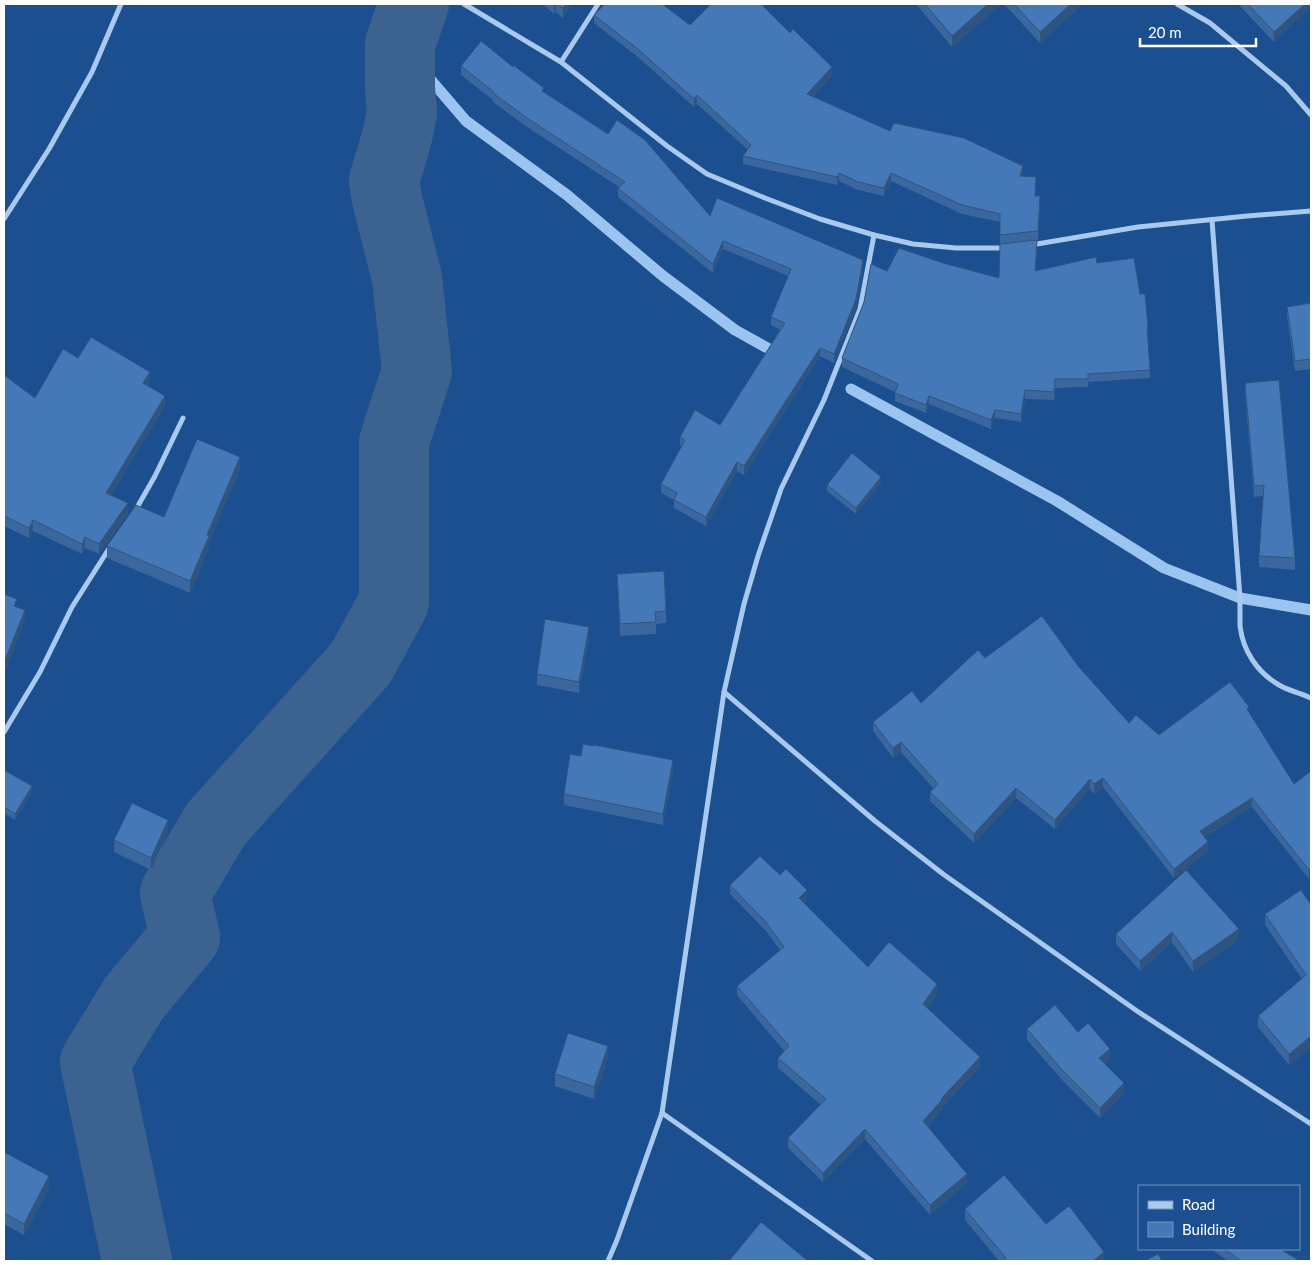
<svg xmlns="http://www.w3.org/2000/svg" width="1315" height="1265" viewBox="0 0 1315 1265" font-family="Lato,sans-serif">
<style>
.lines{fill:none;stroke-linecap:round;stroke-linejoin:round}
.stream{stroke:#9cc4f0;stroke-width:11}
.river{stroke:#3c6290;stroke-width:70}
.street{stroke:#a9c9ee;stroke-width:5}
.wall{fill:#3a679d}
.shaded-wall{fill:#305480}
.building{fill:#4478b7;stroke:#305480}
</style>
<rect width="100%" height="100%" fill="#1b4f8f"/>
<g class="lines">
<g class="stream">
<polyline points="400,44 466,121 567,195 663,276 735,330 780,355"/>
<polyline points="851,389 1057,501 1164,568 1240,598 1311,610"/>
</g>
<polyline class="river" points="137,1261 95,1062 134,998 185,937 175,893 216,824 361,663 394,602 394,442 417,371 407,278 387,199 384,181 397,137 402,113 400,88 400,44 414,4"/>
<g class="street">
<polyline points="464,4 561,62 667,146 707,174 765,198 820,219 874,235 913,244 956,248 1005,248"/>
<polyline points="1177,4 1210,23 1286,86 1311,115"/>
<polyline points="561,62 598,4"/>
<polyline points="4,219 49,149 92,72 121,4"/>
<path d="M 1212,220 L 1240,598 C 1240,607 1240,617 1240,626 C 1243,651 1257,672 1279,685 C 1289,691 1301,693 1311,698"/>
<polyline points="1031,245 1138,227 1247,216 1311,211"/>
<polyline points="135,511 155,476 183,418"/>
<polyline points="724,692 875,821 943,874 1137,1011 1311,1124"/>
<polyline points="4,732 40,672 72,607 110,547"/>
<polyline points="662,1113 872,1261"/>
<polyline points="608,1261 617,1240 662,1113 724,692 744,604 758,556 781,489 824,400 860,309 874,235"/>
</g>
</g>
<g class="wall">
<polygon points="543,4 572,4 563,18 556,12 554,14"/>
<polygon points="916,4 1001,4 952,47"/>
<polygon points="1004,4 1083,4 1040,43"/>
<polygon points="1238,4 1311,4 1274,42"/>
<polygon points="594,15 690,25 832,76 813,96 890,131 1023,174 1022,176 1036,185 1035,196 1040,204 1038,240 1000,244 1000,222 962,214 891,181 884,196 858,190 839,181 837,185 743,164 743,156 748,150 697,104 694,107 639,58 594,23"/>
<polygon points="461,66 544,92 710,216 863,269 856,308 834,363 820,356 744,475 737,471 706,526 674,508 674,500 661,493 661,484 682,446 680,445 680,437 720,425 780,330 771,325 771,317 788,276 723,249 713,273 618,197 618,188 619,187 527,127 493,102 493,100 461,75"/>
<polygon points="1037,248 1036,271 1097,263 1140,294 1148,327 1148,335 1150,378 1088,382 1088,387 1055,388 1054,400 1025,399 1021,422 995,418 991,429 929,404 926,413 895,401 895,392 842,367 842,358 887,271 943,263 999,278"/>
<polygon points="1311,303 1311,369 1295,371 1287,317 1287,307"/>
<polygon points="78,358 150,383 148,385 165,406 111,495 128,513 99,554 85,548 82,554 33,531 29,538 4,526 4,375 35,398"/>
<polygon points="1245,383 1295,558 1295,570 1259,567 1259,556 1263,496 1254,497 1245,395"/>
<polygon points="240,469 209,542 209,548 190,593 107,558 107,546 164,517"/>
<polygon points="881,483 856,514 827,491 827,485"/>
<polygon points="617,574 666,611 666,623 656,624 656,634 620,636"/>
<polygon points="589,638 579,693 537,685 537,674"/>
<polygon points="985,658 1078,666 1129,723 1159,735 1249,713 1294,784 1311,771 1311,877 1309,879 1252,807 1205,837 1208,851 1174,878 1103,787 1094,794 1090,788 1055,829 1016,798 974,843 930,801 930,792 933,788 901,752 893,758 873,731 873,722 921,703"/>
<polygon points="1311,660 1311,674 1310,674 1310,662"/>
<polygon points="4,770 32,792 15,820 4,813"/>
<polygon points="673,772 663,825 564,805 564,794"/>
<polygon points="168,832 151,870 114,852 114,840"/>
<polygon points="780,875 807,900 804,903 868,967 937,994 927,1008 980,1067 942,1107 942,1110 928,1126 967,1183 930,1215 865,1139 823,1182 788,1148 788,1138 821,1105 778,1068 778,1058 784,1051 737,995 737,986 780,950 766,931 730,894 730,885"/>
<polygon points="1311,905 1311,1050 1310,1048 1289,1065 1258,1027 1258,1016 1302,979 1265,925 1265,914"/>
<polygon points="1239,929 1239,939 1193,972 1172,942 1140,971 1116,944 1116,934"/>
<polygon points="1027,1029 1078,1032 1110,1059 1105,1063 1124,1093 1100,1118 1063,1081 1027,1040"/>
<polygon points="608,1057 594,1099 555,1086 555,1074"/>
<polygon points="4,1152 49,1188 24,1235 4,1224"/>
<polygon points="965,1209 1104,1261 999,1261 965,1220"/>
<polygon points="1211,1249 1280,1249 1300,1261 1228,1261"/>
</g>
<g class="shaded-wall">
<polygon points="554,4 556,4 556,12 554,14"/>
<polygon points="566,4 572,4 563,18 563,8"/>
<polygon points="988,4 1001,4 952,47 952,36"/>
<polygon points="1071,4 1083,4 1040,43 1040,32"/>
<polygon points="1305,4 1311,4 1311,8 1274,42 1274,32"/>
<polygon points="832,67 832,76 807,102 807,94"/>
<polygon points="697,95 697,104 694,107 694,99"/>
<polygon points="1023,166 1023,174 1020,185 1020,176"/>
<polygon points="839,173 839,181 837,185 837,177"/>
<polygon points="891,173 891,181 884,196 884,188"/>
<polygon points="723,241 723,249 713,273 713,264"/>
<polygon points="863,260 863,269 856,308 834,363 834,354"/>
<polygon points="820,348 820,356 744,475 744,466"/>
<polygon points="150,372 150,383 143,393 143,383"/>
<polygon points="1025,390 1025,399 1021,422 1021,414"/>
<polygon points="165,396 165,406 106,504 106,493"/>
<polygon points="929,396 929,404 926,413 926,405"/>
<polygon points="995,410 995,418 991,429 991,420"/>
<polygon points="240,457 240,469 209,542 209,548 190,593 190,581 207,535"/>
<polygon points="737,462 737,471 706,526 706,517"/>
<polygon points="881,477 881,483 856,514 856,508"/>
<polygon points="128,503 128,513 99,554 99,544"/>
<polygon points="33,520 33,531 29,538 29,528"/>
<polygon points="85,537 85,548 82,554 82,544"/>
<polygon points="25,610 25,621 4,675 4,663"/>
<polygon points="589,627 589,638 579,693 579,682"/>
<polygon points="901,742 901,752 893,758 893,748"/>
<polygon points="673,760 673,772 663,825 663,814"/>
<polygon points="1103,778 1103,787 1094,794 1094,784"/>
<polygon points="1090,779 1090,788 1055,829 1055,820"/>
<polygon points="32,786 32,792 15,820 15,814"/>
<polygon points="1016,788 1016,798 974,843 974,834"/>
<polygon points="1252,798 1252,807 1200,840 1200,831"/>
<polygon points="168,820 168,832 151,870 151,858"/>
<polygon points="1208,842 1208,851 1174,878 1174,869"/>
<polygon points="1311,868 1311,877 1309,879 1309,870"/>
<polygon points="807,890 807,900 799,907 799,898"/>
<polygon points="1239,929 1239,939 1193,972 1193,961"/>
<polygon points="1172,932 1172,942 1140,971 1140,961"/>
<polygon points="6,933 6,944 4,949 4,938"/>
<polygon points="937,984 937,994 923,1014 923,1004"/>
<polygon points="1310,1037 1310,1048 1289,1065 1289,1054"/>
<polygon points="608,1046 608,1057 594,1099 594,1087"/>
<polygon points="1110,1049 1110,1059 1099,1068 1099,1058"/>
<polygon points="980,1057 980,1067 942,1107 942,1110 923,1131 923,1121 941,1099"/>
<polygon points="1124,1083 1124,1093 1100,1118 1100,1108"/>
<polygon points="865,1129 865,1139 823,1182 823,1173"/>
<polygon points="967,1174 967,1183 930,1215 930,1205"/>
<polygon points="49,1176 49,1188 24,1235 24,1224"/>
<polygon points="1104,1252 1104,1261 1093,1261"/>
</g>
<g class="building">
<polygon points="558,4 566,4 563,8"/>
<polygon points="605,4 662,4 690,25 711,4 761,4 790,33 793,29 832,67 807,94 890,131 894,123 964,138 1023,166 1020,176 1036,177 1035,196 1040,196 1038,231 1000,235 1000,214 962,205 891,173 884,188 858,182 839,173 837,177 743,156 751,145 697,95 694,99 639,50 594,15"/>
<polygon points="925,4 988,4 952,36"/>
<polygon points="1014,4 1071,4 1040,32"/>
<polygon points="1248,4 1305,4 1274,32"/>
<polygon points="481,41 513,67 513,65 544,88 542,91 608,134 617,120 645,140 710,216 717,198 863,260 856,299 834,354 820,348 744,466 737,462 706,517 674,500 677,493 661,484 685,440 680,437 695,410 720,425 785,323 771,317 791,269 723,241 713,264 618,188 625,182 527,118 493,93 494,92 461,66"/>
<polygon points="1037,240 1035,271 1096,257 1097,263 1134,258 1140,294 1145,294 1148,327 1147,327 1150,370 1088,374 1088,379 1055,379 1054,392 1025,390 1021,414 995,410 991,420 929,396 926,405 895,393 898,384 842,358 864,302 871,264 887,271 899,248 943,263 999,278 1000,244"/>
<polygon points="1311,303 1311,359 1295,361 1287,307"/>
<polygon points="91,337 150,372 143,383 165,396 106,493 128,503 99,544 85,537 82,544 33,520 29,528 4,516 4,375 35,398 63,349 78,358"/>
<polygon points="1279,380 1295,558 1259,556 1264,485 1254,486 1245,383"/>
<polygon points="197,439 240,457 207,535 209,536 190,581 107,546 136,505 164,517"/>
<polygon points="852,453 881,477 856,508 827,485"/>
<polygon points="664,571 666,611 655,612 656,622 620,624 617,574"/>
<polygon points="4,594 17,599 14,606 25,610 4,663"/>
<polygon points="1042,616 1078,666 1129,723 1136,715 1159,735 1230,682 1249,707 1247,709 1294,784 1311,771 1311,868 1309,870 1252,798 1200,831 1208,842 1174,869 1103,778 1094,784 1090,779 1055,820 1016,788 974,834 930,792 938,784 901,742 893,748 873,722 912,691 921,703 978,650 985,658"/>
<polygon points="545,619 589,627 579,682 537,674"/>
<polygon points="583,744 593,746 594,745 673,760 663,814 564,794 570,754 581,756"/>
<polygon points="4,770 32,786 15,814 4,807"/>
<polygon points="132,803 168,820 151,858 114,840"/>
<polygon points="760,856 780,875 786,869 807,890 799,898 868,967 889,942 937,984 923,1004 980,1057 941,1099 942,1100 923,1121 967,1174 930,1205 865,1129 823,1173 788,1138 826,1099 778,1058 789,1046 737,986 784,947 766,922 730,885"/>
<polygon points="1186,870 1239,929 1193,961 1172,932 1140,961 1116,934"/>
<polygon points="1301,890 1311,905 1311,1038 1310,1037 1289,1054 1258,1016 1306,975 1265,914"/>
<polygon points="1055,1005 1078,1032 1088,1023 1110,1049 1099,1058 1124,1083 1100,1108 1063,1071 1027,1029"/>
<polygon points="568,1033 608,1046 594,1087 555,1074"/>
<polygon points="4,1152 49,1176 24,1224 4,1213"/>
<polygon points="1004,1175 1046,1224 1069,1206 1104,1252 1093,1261 1001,1261 1006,1258 965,1209"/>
<polygon points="761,1222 808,1261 729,1261"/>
<polygon points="1225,1249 1280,1249 1300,1261 1241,1261"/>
<polygon points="1158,1254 1162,1261 1145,1261"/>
</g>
<rect width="1315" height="1265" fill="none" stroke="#ffffff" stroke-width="10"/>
<rect x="1138" y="1185" width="162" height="65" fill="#1b4f8f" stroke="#7695bc"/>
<rect x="1148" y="1201" width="25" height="8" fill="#a9c9ee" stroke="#7695bc"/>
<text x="1182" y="1210" font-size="15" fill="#ffffff">Road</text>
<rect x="1148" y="1222" width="25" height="15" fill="#4478b7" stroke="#7695bc"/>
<text x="1182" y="1235" font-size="15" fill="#ffffff">Building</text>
<path d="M1140 38v8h116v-8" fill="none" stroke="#ffffff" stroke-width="2.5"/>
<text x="1148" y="38" font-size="15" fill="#ffffff" stroke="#1b4f8f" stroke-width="4" paint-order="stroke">20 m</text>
</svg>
